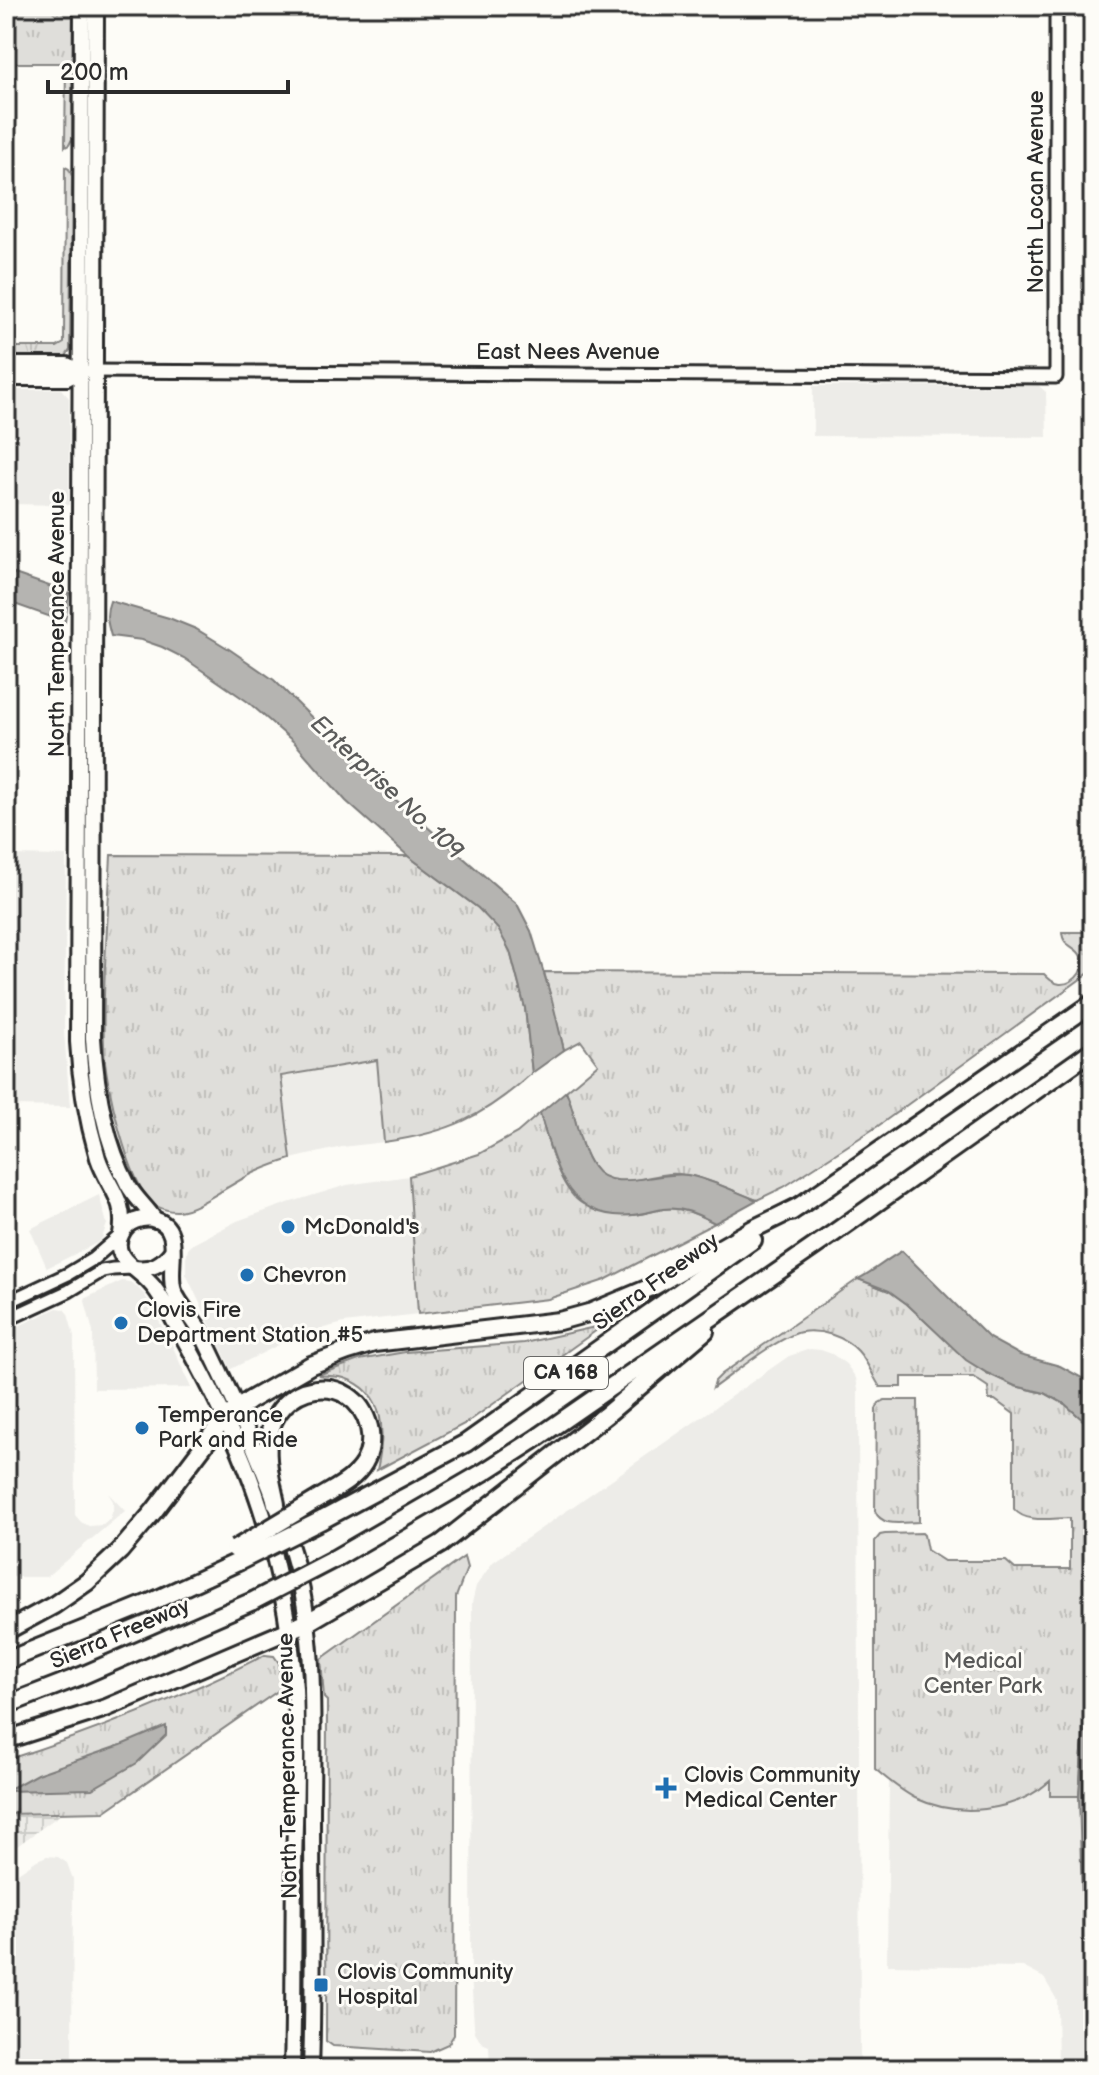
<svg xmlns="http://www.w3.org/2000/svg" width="1099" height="2075" viewBox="0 0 1099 2075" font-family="'Balsamiq Sans',sans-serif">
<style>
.built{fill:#edece8}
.industrial{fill:url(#industrial-grid)}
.grass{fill:url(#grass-tufts);stroke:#858482;stroke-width:2}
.water{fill:#b5b4b1;stroke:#7e7d7b;stroke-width:2}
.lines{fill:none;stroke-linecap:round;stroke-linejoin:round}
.minor-casing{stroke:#2b2b2b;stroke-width:17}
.major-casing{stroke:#2b2b2b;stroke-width:20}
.highway-casing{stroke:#2b2b2b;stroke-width:22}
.minor{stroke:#fdfcf7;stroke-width:11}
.major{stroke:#fdfcf7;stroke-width:14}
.highway{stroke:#fdfcf7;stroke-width:16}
.highway-bridge-casing{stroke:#2b2b2b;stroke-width:22;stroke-linecap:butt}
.highway-bridge{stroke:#fdfcf7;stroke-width:16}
.poi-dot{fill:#1f6fb2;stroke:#fdfcf7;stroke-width:3}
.labels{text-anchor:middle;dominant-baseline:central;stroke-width:6;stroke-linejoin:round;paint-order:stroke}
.shield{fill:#fdfcf7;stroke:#6a6a68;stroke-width:2}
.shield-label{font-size:20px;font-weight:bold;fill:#2b2b2b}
.street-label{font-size:22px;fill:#2b2b2b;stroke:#fdfcf7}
.poi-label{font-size:22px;fill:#2b2b2b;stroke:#fdfcf7;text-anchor:start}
.park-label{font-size:22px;fill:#585857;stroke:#fdfcf7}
.water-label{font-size:24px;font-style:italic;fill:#5b5b5a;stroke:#fdfcf7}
</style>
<defs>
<pattern id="industrial-grid" width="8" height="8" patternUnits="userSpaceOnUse" patternTransform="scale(2)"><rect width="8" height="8" fill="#edece8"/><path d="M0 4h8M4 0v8" fill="none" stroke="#cbcbc7"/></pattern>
<pattern id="grass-tufts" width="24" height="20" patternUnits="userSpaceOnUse" patternTransform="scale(2)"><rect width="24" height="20" fill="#dfdeda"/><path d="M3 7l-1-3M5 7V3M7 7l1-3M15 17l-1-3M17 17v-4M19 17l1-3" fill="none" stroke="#c0bfbb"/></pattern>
</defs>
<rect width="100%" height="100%" fill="#fdfcf7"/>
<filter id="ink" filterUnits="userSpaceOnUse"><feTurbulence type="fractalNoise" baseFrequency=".0125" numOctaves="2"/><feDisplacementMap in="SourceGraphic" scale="16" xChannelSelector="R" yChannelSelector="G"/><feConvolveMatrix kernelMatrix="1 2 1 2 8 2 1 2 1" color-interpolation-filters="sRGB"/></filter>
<g filter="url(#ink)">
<g class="built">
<polygon points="6,386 20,390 61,389 69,398 69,505 6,504"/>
<polygon points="813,386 1039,386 1046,392 1047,437 813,436"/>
<polygon points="6,855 66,856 64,1032 70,1107 6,1106"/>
<polygon points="377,1059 384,1142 342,1147 291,1159 280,1076"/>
<polygon points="409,1176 418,1314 344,1323 300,1334 231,1369 186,1274 186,1258 188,1249 193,1244 237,1221 288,1203 347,1185"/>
<polygon points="99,1195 107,1224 102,1238 97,1243 47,1268 30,1229"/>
<polygon points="122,1281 130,1282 136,1286 145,1295 173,1347 191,1388 94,1389 93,1332 85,1301 86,1298"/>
<polygon points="57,1308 64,1309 68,1314 74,1336 75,1515 81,1522 89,1526 103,1525 110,1519 113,1510 113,1501 108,1493 125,1511 46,1577 6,1577 6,1332"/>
<polygon points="810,1349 821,1350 832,1354 846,1364 856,1378 858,1390 860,2069 490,2069 489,2046 482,2043 475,2032 474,2026 471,1973 472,1603 476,1586 493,1562 789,1356"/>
<polygon points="1050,1780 1051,1796 1079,1796 1087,2069 1058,2069 1057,2000 1044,1978 1023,1967 887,1965 889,1781 925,1802 963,1810 975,1810 987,1809 1015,1801 1030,1795"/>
<polygon points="47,1856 58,1857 67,1863 73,1879 72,2069 6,2069 6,1881 37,1860"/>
</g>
<polygon class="industrial" points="6,1814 61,1814 6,1854"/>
<g class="grass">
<polygon points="6,6 73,6 72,139 69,145 65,147 66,63 6,63"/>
<polygon points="65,167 69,169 72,176 70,350 66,356 60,357 6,357 6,347 57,347 64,343"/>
<path d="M 111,855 L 408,856 L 478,908 L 499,929 L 510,951 L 525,1008 L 532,1073 C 484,1117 448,1133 384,1142 L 377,1060 L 281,1076 L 291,1159 C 275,1164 260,1169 246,1177 C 227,1186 194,1212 176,1211 C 168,1211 159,1208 153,1204 C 128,1182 105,1083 104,1049 C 102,985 108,919 111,855 Z"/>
<path d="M 1062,932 L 1093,932 L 1093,970 L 878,1126 L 784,1187 L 757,1200 C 729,1190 698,1172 668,1174 C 647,1176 614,1190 597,1172 C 577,1150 577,1116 566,1091 L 598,1064 L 581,1041 L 564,1050 L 544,972 L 1044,974 C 1049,979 1053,983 1060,984 C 1076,985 1090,965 1078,952 C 1070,944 1063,945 1062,932 Z"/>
<path d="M 540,1113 C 547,1138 558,1186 580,1202 C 585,1206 596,1208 603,1210 C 613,1214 621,1216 633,1215 C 643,1214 653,1211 663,1209 C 682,1206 699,1215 715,1223 L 605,1280 L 548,1299 L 418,1314 L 409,1176 L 479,1154 L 517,1133 Z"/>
<path d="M 858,1279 L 889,1291 L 907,1304 L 967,1360 L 987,1373 L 1015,1386 L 1045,1393 L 1065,1404 L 1093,1429 L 1093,1664 L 1082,1751 L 1079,1796 L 1050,1796 L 1050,1781 C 1014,1813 958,1818 915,1798 C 900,1790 888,1780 875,1769 L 875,1541 L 880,1535 L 885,1534 L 922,1533 L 924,1535 L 927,1550 L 944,1561 L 1006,1561 L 1015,1569 L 1070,1569 L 1070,1518 C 1052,1518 1026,1524 1014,1509 L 1014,1414 L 995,1400 L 989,1400 L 988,1387 L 973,1377 L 902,1377 L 902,1387 L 880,1387 C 872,1375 868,1362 858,1351 C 844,1336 821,1329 801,1332 C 778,1337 733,1374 713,1388 L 715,1381 L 722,1374 Z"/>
<path d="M 604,1325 L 468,1422 L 377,1470 C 385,1434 387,1392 344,1378 C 336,1376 326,1376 318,1375 L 359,1360 L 405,1352 L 524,1343 Z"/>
<path d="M 885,1400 L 918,1400 L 919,1522 C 903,1522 882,1528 875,1511 L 876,1409 L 879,1403 Z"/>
<polygon points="464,1557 467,1568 456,1597 454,2035 448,2044 430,2052 333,2046 326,2041 327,1701 324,1698 321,1659"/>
<path d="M 265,1655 L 274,1656 L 279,1663 L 282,1688 L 104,1812 L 6,1814 L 6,1760 C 95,1732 182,1697 265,1655 Z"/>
</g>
<g class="water">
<polygon points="6,571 69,593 65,622 6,601"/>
<path d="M 110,601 L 169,618 L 196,629 L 229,649 L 274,680 L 389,794 L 517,904 L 531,931 L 552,1000 L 564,1050 L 532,1073 L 525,1008 L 510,951 L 498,929 L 478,908 L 408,856 L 346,801 L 295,743 L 248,702 L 184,658 L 162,647 L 142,640 L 111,636 C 107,622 105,614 110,601 Z"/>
<path d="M 566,1091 C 577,1115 577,1144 593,1167 C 611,1194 658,1171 687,1175 C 711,1179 735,1192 757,1200 L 715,1223 C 699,1215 682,1206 663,1209 C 653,1211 643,1214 632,1215 C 565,1221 555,1165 540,1113 Z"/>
<path d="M 902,1251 L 989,1338 L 1020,1355 L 1060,1366 L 1084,1379 L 1093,1386 L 1093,1429 L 1065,1404 L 1045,1393 L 1015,1386 L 987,1373 L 966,1360 L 907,1304 L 889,1291 L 858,1279 C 874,1271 887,1259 902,1251 Z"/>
<polygon points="1093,1664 1093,2069 1087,2069 1079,1796 1082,1751"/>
<polygon points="166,1726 166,1735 137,1763 92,1789 6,1791 37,1774 121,1745"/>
</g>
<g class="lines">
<defs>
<g id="minor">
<polyline points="88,371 1056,377 1056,6"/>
<polyline points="6,1303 68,1274 93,1259 121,1235"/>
<polyline points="6,1320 69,1291 102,1271 113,1269 132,1268"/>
</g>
<g id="major">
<path d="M 82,6 L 78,1042 C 80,1081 87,1120 98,1158 C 108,1188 127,1199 121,1234"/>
<path d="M 96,6 L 93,1038 C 96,1088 104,1140 128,1185 C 135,1198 147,1207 155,1220"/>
<polyline points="6,365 67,365 80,371"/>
<polyline points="6,378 67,378 80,371"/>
<path d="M 133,1268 C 150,1270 161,1266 172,1251"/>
<path d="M 292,2069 C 294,2003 293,1936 294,1869 C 295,1809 298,1748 295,1688 C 291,1637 282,1586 269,1536 C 249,1461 212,1388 174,1321 C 167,1308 160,1293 150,1283 C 137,1268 109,1257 122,1233 C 125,1227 129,1223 135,1221 C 140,1219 148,1218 153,1219 C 186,1226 166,1269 174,1291 C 180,1307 196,1320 203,1336 C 237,1406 270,1479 293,1554 C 318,1638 312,1728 312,1815 C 312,1900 314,1985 311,2069"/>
</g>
<g id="highway">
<polyline points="791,1212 1093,1003"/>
<path d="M 276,1504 C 272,1484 266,1463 268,1442 C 274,1380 354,1368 369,1427 C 372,1439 370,1453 364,1463 C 354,1480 336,1488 320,1498"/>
<polyline points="322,1520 466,1443 753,1240"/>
<polyline points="334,1559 484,1472 534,1440 834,1233 1093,1050"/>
<polyline points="6,1631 54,1605 87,1582 120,1551 154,1511 217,1428 229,1415 250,1400 311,1365 348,1351 374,1343 559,1321 592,1312 654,1286 753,1229 798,1207"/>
<polyline points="6,1661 149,1603 238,1562"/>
<polyline points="6,1705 81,1676 253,1601"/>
<polyline points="6,1740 106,1708 308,1622 441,1544 606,1415 705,1331"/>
</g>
</defs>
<use href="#minor" class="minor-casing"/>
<use href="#major" class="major-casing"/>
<use href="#highway" class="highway-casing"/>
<use href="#minor" class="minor"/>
<use href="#major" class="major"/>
<use href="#highway" class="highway"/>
<defs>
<g id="highway-bridge">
<polyline points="235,1549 320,1498"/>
<polyline points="238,1562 322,1520"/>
<polyline points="253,1601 334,1559"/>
</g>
</defs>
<use href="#highway-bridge" class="highway-bridge-casing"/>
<use href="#highway-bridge" class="highway-bridge"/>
</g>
</g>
<g class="poi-dot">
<circle cx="288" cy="1227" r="8"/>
<circle cx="247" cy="1275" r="8"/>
<circle cx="121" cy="1323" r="8"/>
<circle cx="142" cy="1428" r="8"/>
<path d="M662 1776h8v8h8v8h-8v8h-8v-8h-8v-8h8z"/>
<rect x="313" y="1977" width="16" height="16" rx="4"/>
</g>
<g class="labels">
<rect class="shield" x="524" y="1357" width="84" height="32" rx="6"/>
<g class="shield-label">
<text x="566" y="1373">CA 168</text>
</g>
<g class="street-label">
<text transform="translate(1036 192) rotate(-90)">North Locan Avenue</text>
<text x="568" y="352">East Nees Avenue</text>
<text transform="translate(57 624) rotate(-90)">North Temperance Avenue</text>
<text transform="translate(656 1282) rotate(-36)">Sierra Freeway</text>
<text transform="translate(120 1634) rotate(-23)">Sierra Freeway</text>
<text transform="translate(288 1766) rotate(-91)">North Temperance Avenue</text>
</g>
<g class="poi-label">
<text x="304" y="1227">McDonald's</text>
<text x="263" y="1275">Chevron</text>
<text x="137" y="1310">Clovis Fire<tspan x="137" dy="25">Department Station #5</tspan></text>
<text x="158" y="1415">Temperance<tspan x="158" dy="25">Park and Ride</tspan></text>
<text x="684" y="1775">Clovis Community<tspan x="684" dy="25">Medical Center</tspan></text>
<text x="337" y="1972">Clovis Community<tspan x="337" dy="25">Hospital</tspan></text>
</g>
<g class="park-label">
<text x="983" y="1661">Medical<tspan x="983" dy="25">Center Park</tspan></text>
</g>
<g class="water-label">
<text transform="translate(387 787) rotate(43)">Enterprise No. 109</text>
</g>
</g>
<rect width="1099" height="2075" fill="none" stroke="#fdfcf7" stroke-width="32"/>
<rect x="16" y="16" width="1067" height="2043" fill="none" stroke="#2b2b2b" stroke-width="3" filter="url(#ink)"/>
<path d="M48 80v12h240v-12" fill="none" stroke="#2b2b2b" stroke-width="4"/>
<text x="60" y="80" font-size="24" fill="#2b2b2b" stroke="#fdfcf7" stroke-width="6" paint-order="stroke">200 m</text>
</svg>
